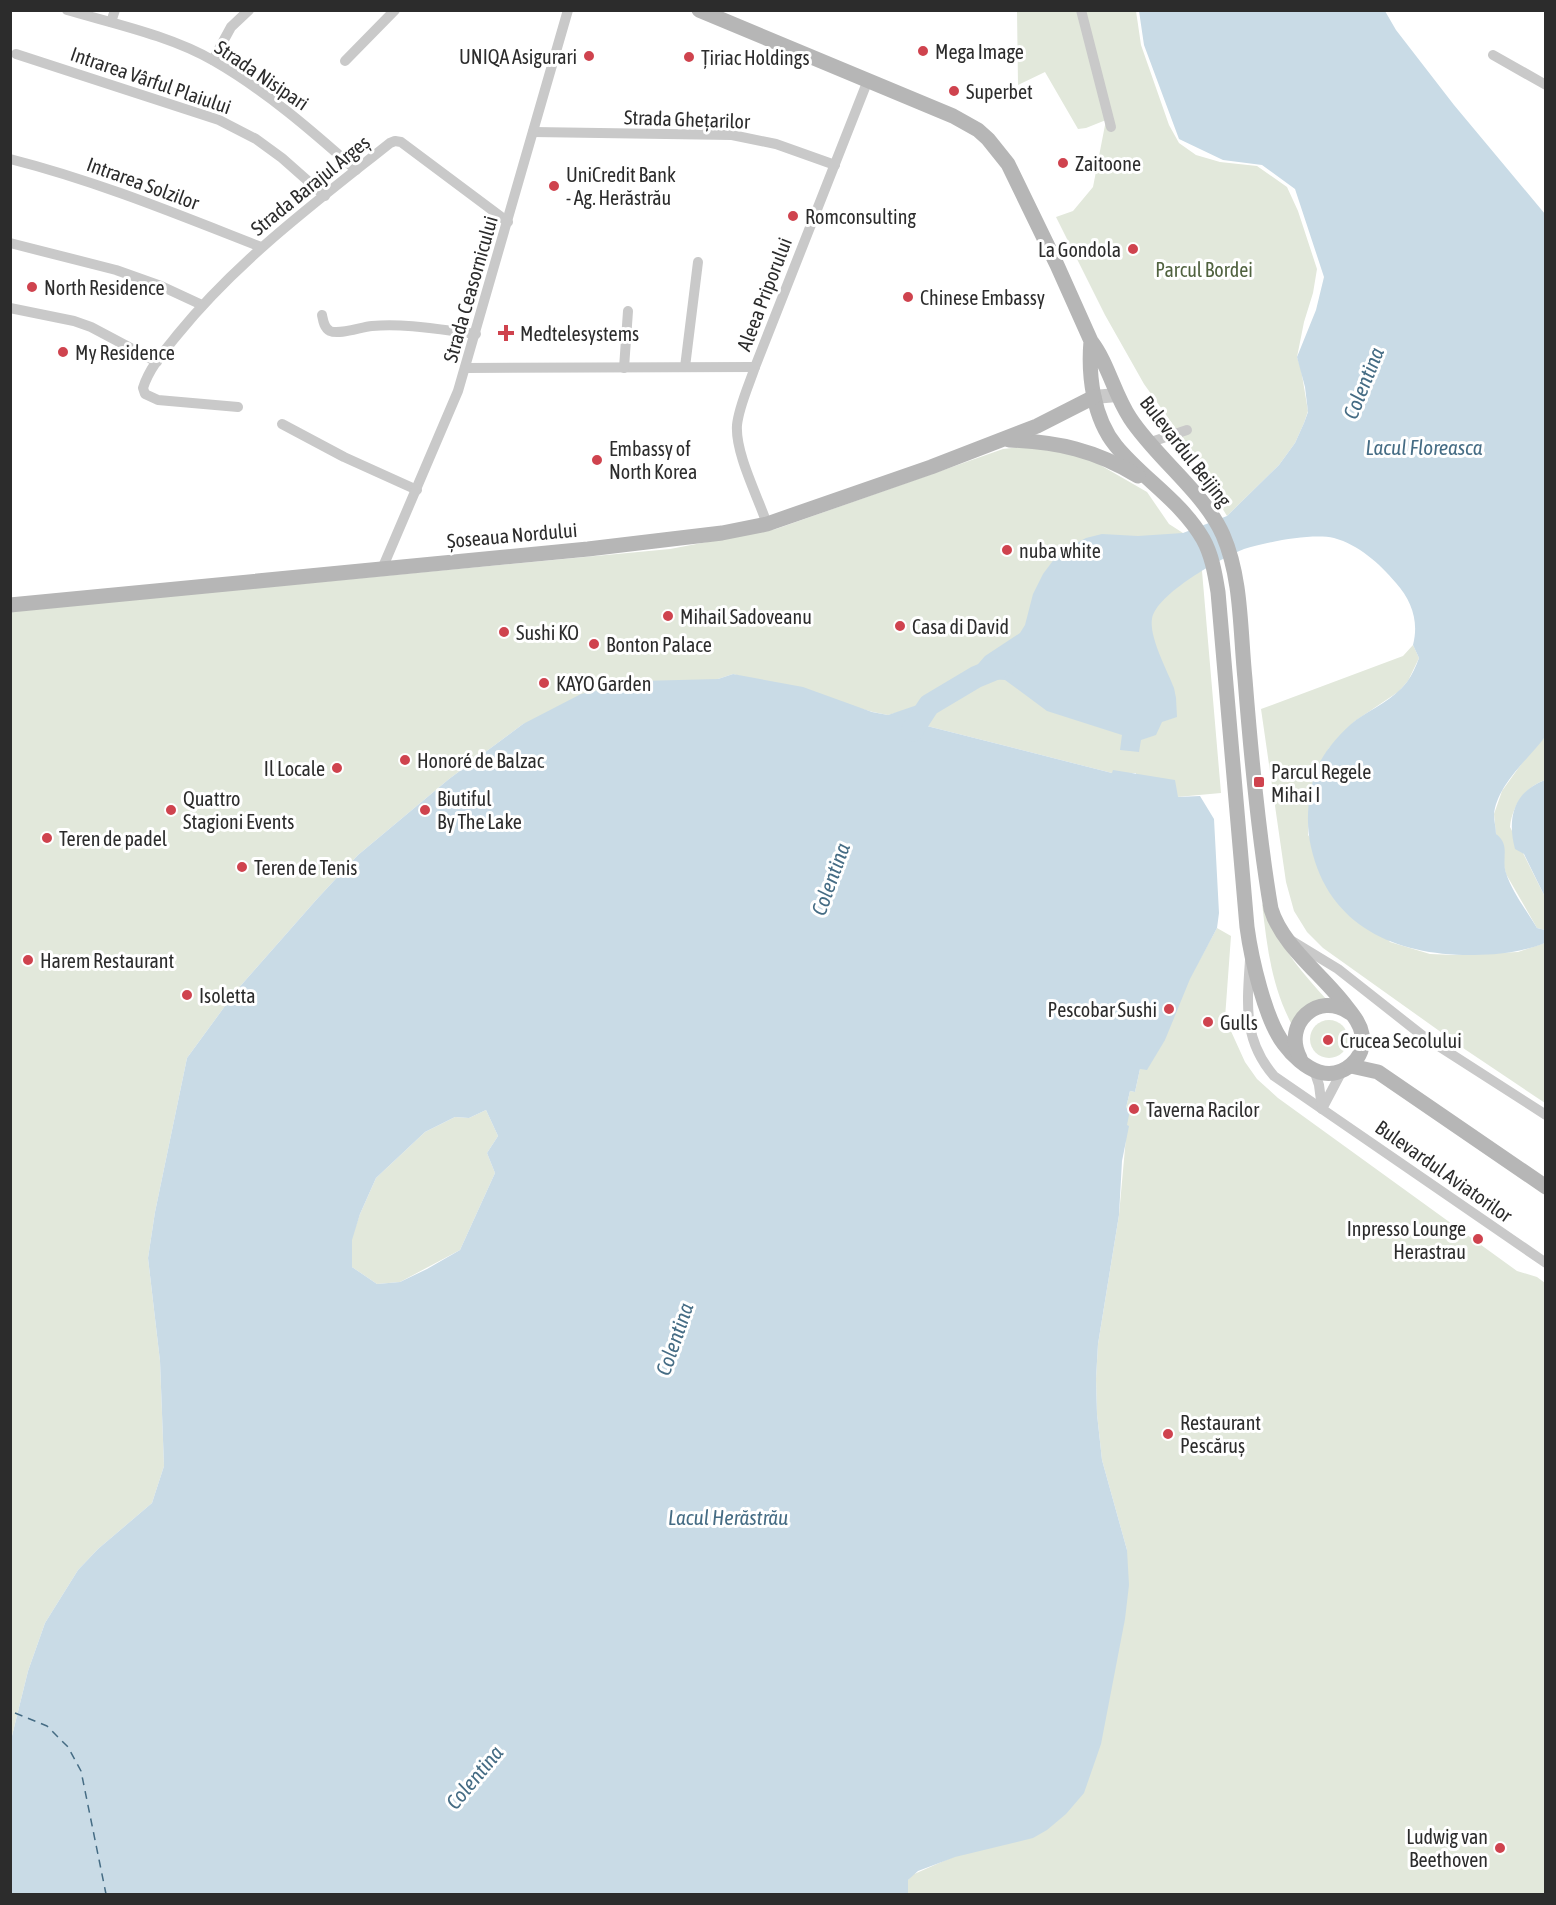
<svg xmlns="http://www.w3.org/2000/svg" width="1556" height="1905" viewBox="0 0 1556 1905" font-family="'Asap Condensed',sans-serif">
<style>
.green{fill:#e2e8db}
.water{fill:#c9dbe6;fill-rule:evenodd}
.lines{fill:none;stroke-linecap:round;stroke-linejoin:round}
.river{stroke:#c9dbe6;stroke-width:22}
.ferry{stroke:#456c84;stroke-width:1.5;stroke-dasharray:8 6;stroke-linecap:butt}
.minor{stroke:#c9c9c9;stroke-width:10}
.tertiary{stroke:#c9c9c9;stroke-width:14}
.secondary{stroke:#b6b6b6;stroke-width:15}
.poi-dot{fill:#cf434e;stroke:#fff;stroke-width:2}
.labels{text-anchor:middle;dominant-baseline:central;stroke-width:6;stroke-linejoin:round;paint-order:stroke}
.poi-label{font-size:20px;fill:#2c2c2c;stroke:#fff;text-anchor:start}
.street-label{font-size:20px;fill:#2c2c2c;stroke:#fff}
.park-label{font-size:20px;fill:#50623f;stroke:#fff}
.water-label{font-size:21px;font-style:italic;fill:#456c84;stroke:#fff}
</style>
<rect width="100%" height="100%" fill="#fff"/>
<g class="green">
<polygon points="1017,11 1136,11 1141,45 1169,125 1179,143 1196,155 1220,162 1257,166 1287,187 1298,211 1317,269 1313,293 1304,322 1297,357 1301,369 1308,411 1304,423 1295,443 1279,465 1227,516 1210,488 1199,461 1144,384 1105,315 1056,217 1073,211 1093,187 1106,120 1086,128 1078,129 1045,72 1018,85"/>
<polygon points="1028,446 1088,458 1147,492 1169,524 1183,533 1202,571 1221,793 1177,797 1136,775 1136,773 1112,773 927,726 924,718 906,710 888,715 873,712 733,674 718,679 523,724 449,779 358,855 317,899 236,991 187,1058 155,1212 148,1258 160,1361 164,1466 152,1503 98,1549 78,1570 45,1623 28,1671 11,1740 11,611 670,549 776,529 1003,449"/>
<polygon points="1413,645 1419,658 1408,681 1398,692 1355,721 1329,748 1319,765 1313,784 1309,808 1308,835 1390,942 1430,954 1454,955 1518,952 1545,943 1545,1103 1466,1050 1323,948 1307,932 1294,911 1286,882 1261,709 1403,656"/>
<path d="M 1545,737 L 1545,780 C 1525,787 1512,806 1510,827 L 1545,897 L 1545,930 L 1537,928 L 1506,874 L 1496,834 L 1494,814 L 1502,791 L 1527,756 Z"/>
<path d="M 1262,903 C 1278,944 1297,967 1327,1000 L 1292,1025 C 1271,985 1267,946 1262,903 Z"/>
<polygon points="1217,928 1231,936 1225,1018 1245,1062 1257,1079 1278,1098 1517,1271 1537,1277 1545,1283 1545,1894 908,1894 908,1880 912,1875 955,1856 1127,1550 1102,1460 1097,1414 1096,1379 1098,1344 1119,1215 1127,1126 1126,1108 1130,1091 1135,1092 1140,1069"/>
<circle cx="1329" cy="1039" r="19"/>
<polygon points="486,1110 498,1136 487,1153 495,1173 460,1250 400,1282 377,1284 352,1267 351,1240 360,1214 376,1178 425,1132 455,1117 469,1118"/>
</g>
<g class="water">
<path d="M 1139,11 L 1385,11 L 1396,30 L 1454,105 L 1545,214 L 1545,737 C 1529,758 1496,786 1494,815 C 1494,821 1496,828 1496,834 C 1511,845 1501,858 1506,873 C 1512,892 1527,911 1537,928 L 1545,930 L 1545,943 C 1522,952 1499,955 1474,955 C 1398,956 1329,928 1311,847 C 1305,822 1308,790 1318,766 C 1326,749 1341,732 1356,720 C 1373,708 1393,700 1407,682 C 1412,675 1416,666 1419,658 L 1413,645 C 1419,622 1412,601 1396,583 C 1379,563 1359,545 1334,538 C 1312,533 1266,542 1244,549 C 1221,558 1156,594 1152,619 C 1149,637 1167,670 1174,688 L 1176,698 L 1177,717 L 1162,722 L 1156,735 L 1141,740 L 1139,752 L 1120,750 L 1122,735 L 1047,711 L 1005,680 L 990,679 L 979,681 L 973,670 L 985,656 L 1020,633 L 1025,625 L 1033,594 L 1043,574 L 1055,558 L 1071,546 L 1086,538 L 1102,534 L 1138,536 L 1183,533 L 1227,516 L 1279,465 L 1295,443 L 1304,423 L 1308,412 L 1305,387 L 1297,357 L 1316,310 L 1324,277 L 1295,189 L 1262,165 L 1223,160 L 1179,139 L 1144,45 Z"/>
<path d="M 733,674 L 803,687 L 872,712 L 888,715 L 926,702 L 931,709 L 924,718 L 927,726 L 1112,773 L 1113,770 L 1175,780 L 1178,797 L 1200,796 L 1214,819 L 1219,913 L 1217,928 L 1190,979 L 1165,1040 L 1147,1070 L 1140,1069 L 1135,1092 L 1130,1091 L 1126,1108 L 1130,1110 L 1127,1125 L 1129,1126 L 1122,1161 L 1119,1215 L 1098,1344 L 1096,1379 L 1097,1414 L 1102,1460 L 1127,1550 L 1129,1585 L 1125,1619 L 1101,1744 L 1084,1793 L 1066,1814 L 1047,1830 L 1033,1838 L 955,1857 L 918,1871 L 908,1880 L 908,1894 L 11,1894 L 11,1740 L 28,1671 L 45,1623 L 78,1570 L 98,1549 L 152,1503 L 164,1466 L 160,1361 L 148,1258 L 155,1212 L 187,1058 L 236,991 L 317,899 L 358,855 L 449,779 L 523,724 L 581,694 L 640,681 L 718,679 ZM 486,1110 L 498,1136 L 487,1153 L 495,1173 L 460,1250 L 427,1269 L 400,1282 L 377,1284 L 352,1267 L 352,1240 L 360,1214 L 376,1178 L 425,1132 L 455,1117 L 469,1118 Z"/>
<path d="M 1545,780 L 1546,780 L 1545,897 L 1524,854 L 1515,849 C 1507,819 1513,792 1545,780 Z"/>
</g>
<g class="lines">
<polyline class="river" points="912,731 929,705 976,677 1005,665"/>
<polyline class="ferry" points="15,1713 47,1726 68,1747 81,1771 106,1894"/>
<g class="minor">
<path d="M 67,10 C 115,24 171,36 214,61 C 266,91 311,130 356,170"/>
<polyline points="1081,10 1111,127"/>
<polyline points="111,22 115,10"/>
<polyline points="16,54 219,120 256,139 282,158 325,196"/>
<polyline points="1493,55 1546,85"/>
<polyline points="213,60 231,27 249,10"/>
<polyline points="345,61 395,10"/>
<polyline points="533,132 732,135 776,144 835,165"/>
<path d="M 10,159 C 97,181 179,215 261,247"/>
<polyline points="10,243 116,270 161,286 202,305"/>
<polyline points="10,308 74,321 91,327 157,362"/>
<path d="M 322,315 C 323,320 324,328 330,331 C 339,335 361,327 372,326 C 406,323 442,330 476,334"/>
<polyline points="685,367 698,262"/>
<polyline points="466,368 755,367"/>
<polyline points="624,368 628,311"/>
<path d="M 238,407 L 158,400 L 145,394 L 143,388 C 149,368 165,350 178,334 C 238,260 316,202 390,143 L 395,141 L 401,142 L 508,222"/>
<polyline points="282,424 344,457 417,490"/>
<polyline points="1148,443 1187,430"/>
<path d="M 767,524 C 758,497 735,453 737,425 C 739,406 749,385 755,367 L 868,80"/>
<polyline points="382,569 458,391 568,10"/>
<polyline points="1292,941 1338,969 1423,1036 1546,1115"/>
<path d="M 1250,960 C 1247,1005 1243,1040 1274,1076 L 1546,1263"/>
<polyline points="1314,1070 1319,1085 1322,1108"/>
<polyline points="1322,1109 1342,1071"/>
</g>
<polyline class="tertiary" points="1094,397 1117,395"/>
<g class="secondary">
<path d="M 699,10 L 953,116 L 978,130 L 988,139 L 1008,164 L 1057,265 L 1091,341 C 1108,363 1114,394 1130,418 C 1156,458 1204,492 1223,535 C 1242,579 1240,631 1245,679 C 1251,755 1258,833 1271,909 C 1282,946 1323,975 1346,1006 C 1353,1015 1360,1023 1362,1034 C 1367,1058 1343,1079 1319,1072 C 1306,1068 1292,1055 1284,1044 C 1265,1020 1251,957 1247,927 L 1218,592 C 1215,574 1212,555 1203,539 C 1181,501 1143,479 1116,446 C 1093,418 1088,375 1091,341"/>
<path d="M 1009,440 C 1058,442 1095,450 1138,476"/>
<polyline points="10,605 588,549 722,533 767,524 931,467 1037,426 1094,397"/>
<path d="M 1300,1058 C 1282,1024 1318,990 1350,1013"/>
<polyline points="1351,1066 1378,1072 1546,1187"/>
</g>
</g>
<g class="poi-dot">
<circle cx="923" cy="51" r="6"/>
<circle cx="589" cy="56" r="6"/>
<circle cx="689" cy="57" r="6"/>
<circle cx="954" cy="91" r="6"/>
<circle cx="1063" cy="163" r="6"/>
<circle cx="554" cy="186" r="6"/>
<circle cx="793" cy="216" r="6"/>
<circle cx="1133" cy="249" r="6"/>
<circle cx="32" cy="287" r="6"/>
<circle cx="908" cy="297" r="6"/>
<path d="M503 324h6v6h6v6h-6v6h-6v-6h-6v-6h6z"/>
<circle cx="63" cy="352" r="6"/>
<circle cx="597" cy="460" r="6"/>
<circle cx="1007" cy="550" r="6"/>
<circle cx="668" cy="616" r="6"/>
<circle cx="900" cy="626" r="6"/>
<circle cx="504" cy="632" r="6"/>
<circle cx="594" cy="644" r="6"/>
<circle cx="544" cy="683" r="6"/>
<circle cx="405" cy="760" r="6"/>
<circle cx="337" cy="768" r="6"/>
<rect x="1253" y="776" width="12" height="12" rx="3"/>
<circle cx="171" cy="810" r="6"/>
<circle cx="425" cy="810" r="6"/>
<circle cx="47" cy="838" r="6"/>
<circle cx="242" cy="867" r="6"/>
<circle cx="28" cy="960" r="6"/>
<circle cx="187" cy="995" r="6"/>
<circle cx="1169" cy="1009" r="6"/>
<circle cx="1208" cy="1022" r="6"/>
<circle cx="1328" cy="1040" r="6"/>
<circle cx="1134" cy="1109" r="6"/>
<circle cx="1478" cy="1239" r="6"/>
<circle cx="1168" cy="1434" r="6"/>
<circle cx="1500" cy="1848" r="6"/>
</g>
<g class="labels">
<g class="poi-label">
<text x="935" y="51">Mega Image</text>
<text x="577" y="56" text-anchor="end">UNIQA Asigurari</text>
<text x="701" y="57">Țiriac Holdings</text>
<text x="966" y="91">Superbet</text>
<text x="1075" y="163">Zaitoone</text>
<text x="566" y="174">UniCredit Bank<tspan x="566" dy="23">- Ag. Herăstrău</tspan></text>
<text x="805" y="216">Romconsulting</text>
<text x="1121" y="249" text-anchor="end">La Gondola</text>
<text x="44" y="287">North Residence</text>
<text x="920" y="297">Chinese Embassy</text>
<text x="520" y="333">Medtelesystems</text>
<text x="75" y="352">My Residence</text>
<text x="609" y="448">Embassy of<tspan x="609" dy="23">North Korea</tspan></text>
<text x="1019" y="550">nuba white</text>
<text x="680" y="616">Mihail Sadoveanu</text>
<text x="912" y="626">Casa di David</text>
<text x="516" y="632">Sushi KO</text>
<text x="606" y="644">Bonton Palace</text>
<text x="556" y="683">KAYO Garden</text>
<text x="417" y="760">Honoré de Balzac</text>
<text x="325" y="768" text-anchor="end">Il Locale</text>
<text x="1271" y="771">Parcul Regele<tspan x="1271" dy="23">Mihai I</tspan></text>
<text x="183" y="798">Quattro<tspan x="183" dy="23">Stagioni Events</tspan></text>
<text x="437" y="798">Biutiful<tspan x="437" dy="23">By The Lake</tspan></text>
<text x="59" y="838">Teren de padel</text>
<text x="254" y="867">Teren de Tenis</text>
<text x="40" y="960">Harem Restaurant</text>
<text x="199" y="995">Isoletta</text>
<text x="1157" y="1009" text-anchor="end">Pescobar Sushi</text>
<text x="1220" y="1022">Gulls</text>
<text x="1340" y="1040">Crucea Secolului</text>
<text x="1146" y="1109">Taverna Racilor</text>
<text x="1466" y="1228" text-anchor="end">Inpresso Lounge<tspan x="1466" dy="23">Herastrau</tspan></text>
<text x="1180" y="1422">Restaurant<tspan x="1180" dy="23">Pescăruș</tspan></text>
<text x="1488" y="1836" text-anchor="end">Ludwig van<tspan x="1488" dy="23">Beethoven</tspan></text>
</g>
<g class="street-label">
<text transform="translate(262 75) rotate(34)">Strada Nisipari</text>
<text transform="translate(151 80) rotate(19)">Intrarea Vârful Plaiului</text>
<text transform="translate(687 119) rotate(2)">Strada Ghețarilor</text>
<text transform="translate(143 183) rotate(20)">Intrarea Solzilor</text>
<text transform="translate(310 185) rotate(-39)">Strada Barajul Argeș</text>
<text transform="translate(470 289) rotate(-74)">Strada Ceasornicului</text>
<text transform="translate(764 294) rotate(-69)">Aleea Priporului</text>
<text transform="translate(1186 451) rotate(52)">Bulevardul Beijing</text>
<text transform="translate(512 535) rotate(-5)">Șoseaua Nordului</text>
<text transform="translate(1444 1171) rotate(35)">Bulevardul Aviatorilor</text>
</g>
<g class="park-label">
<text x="1204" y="269">Parcul Bordei</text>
</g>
<g class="water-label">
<text transform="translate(1363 383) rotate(-68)">Colentina</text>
<text x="1424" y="447">Lacul Floreasca</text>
<text transform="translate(830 879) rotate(-70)">Colentina</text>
<text transform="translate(674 1339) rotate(-71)">Colentina</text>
<text x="728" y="1517">Lacul Herăstrău</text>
<text transform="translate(474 1777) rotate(-50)">Colentina</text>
</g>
</g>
<rect width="1556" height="1905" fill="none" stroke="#2c2c2c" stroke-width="24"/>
</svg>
